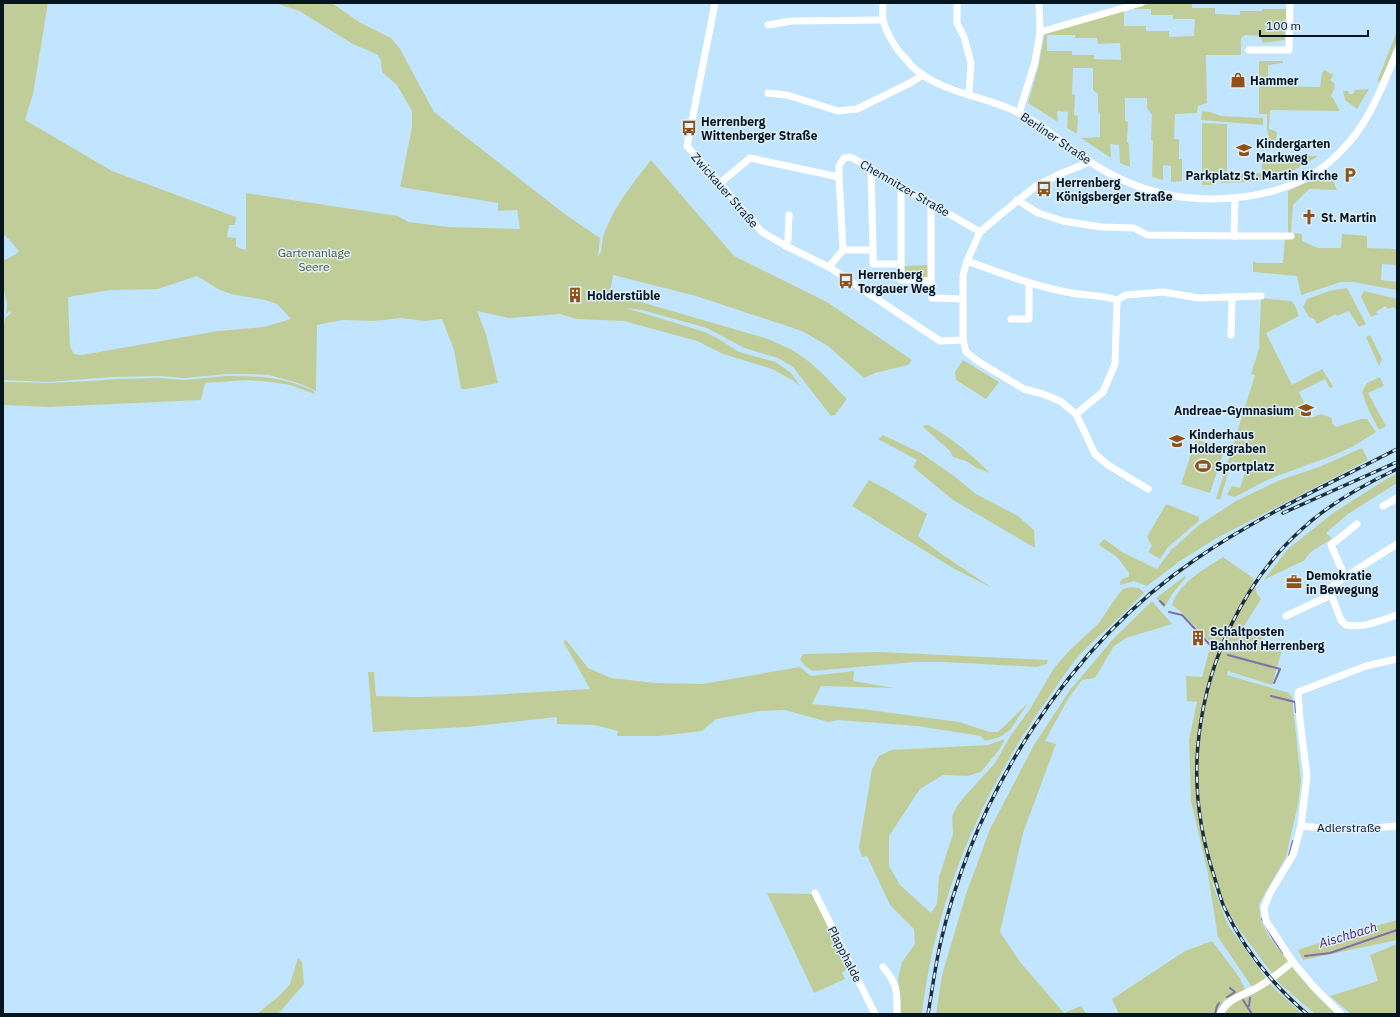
<svg xmlns="http://www.w3.org/2000/svg" width="1400" height="1017" viewBox="0 0 1400 1017" font-family="'IBM Plex Sans',sans-serif">
<style>
.green{fill:#c1cd99;fill-rule:evenodd}
.lines{fill:none;stroke-linecap:round;stroke-linejoin:round}
.stream{stroke:#7e70ab;stroke-width:2}
.street{stroke:#fff;stroke-width:7}
.rail-casing{stroke:#1c2e3b;stroke-width:3.5}
.rail{stroke:#ddeffc;stroke-width:2;stroke-dasharray:6;stroke-linecap:butt}
.labels{text-anchor:middle;dominant-baseline:central;stroke-width:3;stroke-linejoin:round;paint-order:stroke}
.poi-label{font-size:12px;font-weight:bold;fill:#051520;stroke:#ddeffc;text-anchor:start}
.street-label{font-size:12px;fill:#051520;stroke:#ddeffc}
.park-label{font-size:12px;fill:#4d5819;stroke:#ddeffc}
.water-label{font-size:13px;font-style:italic;fill:#431974;stroke:#ddeffc}
</style>
<rect width="100%" height="100%" fill="#c1e5fe"/>
<g class="green">
<path d="M 3,3 L 48,3 L 33,94 L 25,120 L 112,171 L 236,217 L 235,225 L 229,225 L 227,237 L 236,238 L 236,247 L 246,250 L 246,193 L 398,216 L 408,222 L 448,227 L 520,229 L 517,210 L 498,211 L 498,203 L 400,187 L 412,127 L 412,111 L 397,85 L 382,72 L 381,61 L 378,55 L 353,44 L 299,11 L 275,3 L 332,3 L 359,22 L 391,38 L 400,49 L 434,112 L 566,215 L 600,238 L 598,257 C 603,252 601,241 604,234 C 614,206 633,183 651,160 L 734,256 L 827,302 L 912,360 L 908,365 L 875,373 L 864,378 L 828,346 L 802,331 L 696,296 L 613,275 L 610,293 L 768,339 C 778,344 788,347 797,353 C 816,365 831,383 847,399 L 835,415 L 831,416 L 793,367 L 778,358 L 744,348 L 707,328 L 642,310 L 626,308 L 705,332 L 717,338 L 739,352 L 776,362 L 791,373 L 800,386 L 792,380 L 772,369 L 723,354 L 697,341 L 624,321 L 576,319 L 560,314 L 509,318 L 477,311 L 486,334 L 498,383 L 467,389 L 461,389 L 454,350 L 442,319 L 424,321 L 402,318 L 374,321 L 342,320 L 317,325 L 316,391 L 301,384 L 269,375 L 246,374 L 227,374 L 184,378 L 160,376 L 111,377 L 48,382 L 3,380 L 3,333 L 5,318 L 11,313 L 10,311 L 6,314 L 7,304 L 3,286 L 3,261 L 16,254 L 19,251 L 3,233 ZM 197,276 L 218,289 L 231,294 L 265,300 L 277,304 L 291,319 L 264,327 L 218,331 L 82,355 L 74,354 L 70,347 L 68,297 L 111,290 L 158,289 Z"/>
<path d="M 1151,3 L 1192,3 L 1192,8 L 1215,8 L 1215,14 L 1240,15 L 1240,11 L 1261,11 L 1263,9 L 1286,9 L 1285,40 L 1263,43 L 1260,36 L 1245,35 L 1241,38 L 1241,55 L 1206,55 L 1207,103 L 1198,106 L 1197,113 L 1175,114 L 1174,139 L 1179,139 L 1179,159 L 1182,159 L 1182,181 L 1171,182 L 1171,166 L 1163,165 L 1163,180 L 1152,177 L 1153,141 L 1151,140 L 1152,115 L 1147,108 L 1147,98 L 1125,98 L 1125,121 L 1128,122 L 1127,142 L 1129,144 L 1130,167 L 1120,163 L 1119,145 L 1110,144 L 1111,158 L 1081,138 L 1100,137 L 1100,114 L 1098,111 L 1098,94 L 1093,90 L 1093,68 L 1073,68 L 1072,94 L 1075,95 L 1074,115 L 1078,116 L 1077,134 L 1067,128 L 1068,112 L 1057,111 L 1058,122 L 1028,103 L 1038,68 L 1045,33 L 1124,11 L 1124,26 L 1146,26 L 1146,31 L 1169,31 L 1169,37 L 1194,36 L 1195,19 L 1173,19 L 1173,15 L 1151,15 L 1151,9 L 1129,9 ZM 1047,35 L 1075,35 L 1075,38 L 1097,38 L 1098,44 L 1120,43 L 1121,60 L 1094,59 L 1094,55 L 1072,55 L 1072,51 L 1047,51 Z"/>
<polygon points="1397,31 1397,41 1381,80 1377,82"/>
<polygon points="1259,61 1283,61 1283,63 1268,65 1268,86 1320,87 1322,73 1324,70 1334,75 1330,80 1335,84 1334,90 1331,96 1333,98 1340,111 1270,110 1269,129 1275,131 1277,133 1276,140 1273,140 1271,150 1268,150 1269,138 1267,129 1267,114 1259,114"/>
<polygon points="1369,89 1357,109 1345,100 1343,91 1348,91 1349,94 1352,94 1354,93 1355,90"/>
<polygon points="1202,111 1210,112 1221,116 1263,118 1263,125 1201,120"/>
<path d="M 1202,123 L 1227,124 L 1227,173 L 1262,173 L 1262,155 L 1318,156 C 1284,179 1261,182 1221,183 L 1221,173 L 1213,173 L 1214,185 L 1202,185 Z"/>
<polygon points="1326,170 1332,178 1337,190 1309,189 1293,205 1291,233 1302,234 1302,241 1318,248 1341,248 1342,234 1367,236 1367,248 1397,249 1397,265 1382,264 1381,280 1397,282 1397,290 1353,282 1341,282 1301,295 1297,276 1253,272 1253,261 1257,263 1283,263 1285,238 1288,237 1288,191 1310,181"/>
<polygon points="929,265 928,278 905,277 904,266 905,266"/>
<polygon points="1347,288 1366,324 1359,327 1349,311 1337,316 1336,314 1317,324 1314,319 1309,317 1303,307 1307,299 1329,291"/>
<polygon points="1364,291 1397,299 1397,308 1395,309 1394,307 1388,309 1385,306 1376,312 1378,314 1371,317 1361,297"/>
<polygon points="1261,298 1291,301 1295,305 1299,316 1266,333 1292,385 1322,369 1333,386 1331,388 1329,387 1325,379 1299,392 1311,418 1321,414 1332,418 1332,423 1336,427 1361,419 1367,419 1376,432 1352,447 1334,455 1269,479 1235,497 1227,495 1232,486 1240,488 1247,466 1232,461 1220,500 1216,499 1255,375 1251,374 1259,349"/>
<polygon points="1370,335 1382,359 1379,366 1366,337"/>
<polygon points="963,360 999,382 986,399 956,380 955,372"/>
<path d="M 226,376 C 260,376 283,377 314,391 L 315,394 L 290,385 L 271,382 L 248,380 L 205,383 L 201,400 L 49,407 L 3,405 L 3,382 L 48,383 L 92,381 L 115,379 L 160,378 L 184,380 Z"/>
<polygon points="1380,377 1384,386 1368,393 1386,426 1379,430 1369,411 1362,392 1367,383"/>
<path d="M 928,425 C 952,438 971,454 990,473 L 977,468 L 966,461 L 953,457 L 949,450 L 922,426 Z"/>
<polygon points="883,435 921,453 954,476 976,494 1018,516 1034,530 1035,548 953,500 913,467 917,460 878,439"/>
<polygon points="1196,439 1225,448 1210,493 1181,484"/>
<polygon points="1362,448 1368,460 1215,539 1180,561 1147,586 1134,581 1120,585 1120,582 1123,578 1129,577 1129,573 1117,557 1099,545 1104,539 1122,552 1157,569 1171,550 1199,525 1236,501 1280,480 1319,467"/>
<path d="M 1397,474 L 1397,483 L 1348,514 L 1326,533 L 1332,538 C 1323,546 1310,549 1305,560 L 1264,580 L 1287,550 L 1333,513 L 1388,478 Z"/>
<polygon points="869,480 888,490 927,514 918,536 940,553 992,588 953,568 852,506"/>
<polygon points="1166,504 1199,517 1199,521 1167,548 1160,559 1148,552 1152,546 1147,537"/>
<path d="M 1223,557 L 1253,578 L 1257,594 L 1261,599 L 1244,626 L 1282,650 L 1272,685 L 1228,671 L 1227,675 L 1289,693 L 1292,697 L 1301,781 L 1298,804 L 1286,857 L 1259,904 L 1261,921 L 1268,935 L 1296,972 L 1318,997 L 1336,1014 L 1315,1014 L 1279,983 L 1238,928 L 1210,878 L 1228,925 L 1270,984 L 1302,1014 L 1223,1014 L 1236,1000 L 1254,994 L 1254,990 L 1218,937 L 1208,874 L 1191,801 L 1189,740 L 1197,702 L 1187,701 L 1186,676 L 1202,677 L 1211,643 L 1181,612 L 1172,605 C 1180,582 1203,570 1223,557 Z"/>
<polygon points="1185,576 1186,577 1173,593 1164,608 1156,598"/>
<path d="M 1131,587 L 1139,588 L 1144,593 C 1129,608 1114,623 1098,637 C 1091,644 1083,651 1077,658 C 1068,669 1060,681 1052,693 C 984,786 935,899 922,1014 L 900,1014 L 901,1002 L 898,979 L 902,962 L 915,944 L 914,929 L 890,905 L 867,856 L 862,857 L 859,847 L 872,769 L 879,756 L 891,750 L 988,745 L 1005,739 L 999,750 L 981,772 L 968,776 L 943,775 L 920,789 L 889,836 L 889,866 L 900,885 L 931,913 L 937,904 L 939,877 L 953,834 L 952,817 L 957,806 L 965,796 L 995,763 L 1011,735 L 1030,709 L 1054,668 L 1070,650 L 1099,623 L 1112,603 L 1123,589 Z"/>
<polygon points="1152,601 1172,624 1126,638 1114,646 1095,678 1082,680 1068,699 1045,741 1056,744 1023,833 1000,932 1020,962 1064,1013 1081,1006 1087,1014 936,1014 942,975 966,894 990,829 1034,745 1070,690 1114,638"/>
<polygon points="566,640 588,668 611,678 655,683 702,684 800,667 811,676 854,671 853,681 894,688 821,686 812,704 862,709 959,722 990,732 998,732 1028,703 1011,729 1000,737 985,741 981,736 917,726 838,720 828,722 785,710 760,711 716,719 702,731 660,736 617,736 618,731 594,725 557,724 557,717 467,727 373,732 368,672 374,672 376,696 415,697 471,696 590,689 563,641"/>
<polygon points="879,652 1048,660 1047,664 1037,667 944,662 915,662 813,671 806,667 800,660 803,654"/>
<polygon points="767,893 814,894 849,967 842,973 845,979 814,993"/>
<polygon points="1397,920 1397,940 1303,960 1298,950 1342,935"/>
<polygon points="1212,941 1240,978 1245,990 1224,1000 1216,1014 1119,1014 1112,999 1185,951"/>
<polygon points="1397,944 1397,1014 1351,1014 1330,996 1378,981 1370,955"/>
<polygon points="298,958 302,962 304,984 278,1014 257,1014 280,995 290,984"/>
</g>
<g class="lines">
<g class="stream">
<polyline points="1160,601 1164,605"/>
<polyline points="1169,612 1182,615 1212,647"/>
<polyline points="1228,655 1280,669 1274,683"/>
<polyline points="1271,696 1295,702 1296,712"/>
<polyline points="1289,856 1293,841"/>
<polyline points="1262,919 1274,940 1283,953"/>
<polyline points="1305,956 1330,953 1397,930"/>
<polyline points="1227,997 1235,992 1230,988"/>
<polyline points="1243,1000 1252,1014"/>
<polyline points="1249,1006 1250,998"/>
<polyline points="1215,1014 1217,1006 1219,1003"/>
</g>
<g class="street">
<polyline points="715,3 687,146 762,232 786,246 829,267 940,341 963,340"/>
<path d="M 883,3 C 883,8 882,15 883,20 C 886,32 895,48 904,57 C 908,61 911,66 915,69 C 944,94 986,96 1019,113 C 1045,126 1066,146 1090,162 C 1101,169 1113,176 1125,181 C 1180,206 1255,205 1308,177 C 1325,168 1339,154 1351,140 C 1371,117 1385,80 1397,52"/>
<polyline points="957,3 957,23 964,37 971,63 969,95"/>
<polyline points="768,25 792,21 883,20"/>
<polyline points="1040,32 1141,3"/>
<polyline points="1249,50 1289,50 1290,3"/>
<polyline points="768,93 787,95 838,111 857,109 910,83 923,75"/>
<polyline points="1019,113 1035,62 1040,32 1039,3"/>
<polyline points="1090,162 1062,173 1036,186 1000,215 980,232 967,261 963,275 963,340 966,352 979,362 1024,389 1043,394 1060,401 1076,414 1095,454 1108,465 1148,489"/>
<polyline points="871,169 873,250"/>
<polyline points="719,184 750,158 839,177"/>
<polyline points="1017,200 1038,213 1063,221 1101,227 1134,228 1147,235 1234,236 1235,199"/>
<polyline points="1234,236 1291,236"/>
<polyline points="786,246 788,239 789,215"/>
<polyline points="843,250 873,250 873,264 901,264 901,280 931,281 932,298 963,299"/>
<path d="M 967,261 C 1000,273 1032,285 1066,292 C 1083,296 1100,294 1117,300"/>
<polyline points="901,264 901,186"/>
<polyline points="829,267 843,250 839,177 839,166 844,158 851,157 980,232"/>
<polyline points="931,281 931,203"/>
<polyline points="1117,300 1126,295 1163,292 1199,298 1261,296"/>
<polyline points="1011,319 1029,319 1029,283"/>
<polyline points="1231,335 1232,297"/>
<polyline points="1076,414 1103,392 1115,364 1117,300"/>
<polyline points="1383,506 1397,498"/>
<path d="M 1397,544 L 1345,577 L 1329,589 L 1341,620 L 1346,625 C 1364,628 1380,621 1397,615"/>
<polyline points="1345,577 1331,545 1357,524"/>
<polyline points="1286,616 1331,595"/>
<path d="M 1301,826 C 1333,830 1365,830 1397,826"/>
<polyline points="815,893 875,1014"/>
<path d="M 883,967 C 898,985 897,991 897,1014"/>
<path d="M 1220,1014 C 1228,997 1246,995 1260,986 C 1272,979 1282,970 1293,962"/>
<polyline points="1341,1014 1313,986 1293,962 1266,921 1264,908 1270,893 1293,855 1301,826 1307,776 1300,720 1298,692 1366,666 1397,659"/>
</g>
<defs>
<g id="rail">
<polyline points="1283,513 1397,462"/>
<path d="M 928,1014 C 932,991 935,968 940,945 C 974,795 1068,646 1196,559 C 1259,516 1329,484 1397,449"/>
<path d="M 1307,1014 C 1273,985 1243,948 1224,907 C 1220,898 1218,888 1215,879 C 1200,834 1193,783 1199,735 C 1208,659 1244,581 1302,529 C 1330,503 1363,485 1397,469"/>
</g>
</defs>
<use href="#rail" class="rail-casing"/>
<use href="#rail" class="rail"/>
</g>
<defs>
<symbol id="shop-bare" viewBox="-9 -9 18 18"><path d="M-5-2.5h2.3a2.7 3.5 0 0 1 5.4 0H5L5.5 6h-11ZM-1.5-2.5h3a1.5 2.3 0 0 0-3 0Z" fill="#8f5115" stroke="#ddeffc" stroke-width="2.5" paint-order="stroke"/></symbol>
<symbol id="bus-bare" viewBox="-9 -9 18 18"><path d="M-5-6H5V4H4V6H2V4H-2V6H-4V4H-5ZM-3.5-4V0h7V-4ZM-3.5 1.2v1.5H-2V1.2ZM2 1.2v1.5H3.5V1.2Z" fill="#8f5115" stroke="#ddeffc" stroke-width="2.5" paint-order="stroke"/></symbol>
<symbol id="school-bare" viewBox="-9 -9 18 18"><path d="M0-5L7-2L0 1L-7-2ZM-4 1L0 2.5L4 1V4Q0 6-4 4Z" fill="#8f5115" stroke="#ddeffc" stroke-width="2.5" paint-order="stroke"/></symbol>
<symbol id="parking-bare" viewBox="-9 -9 18 18"><path d="M-3.5-5.5H1a3.5 3.5 0 0 1 0 7H-1V5.5H-3.5ZM-1-3.4V-.6H.8a1.4 1.4 0 0 0 0-2.8Z" fill="#8f5115" stroke="#ddeffc" stroke-width="2.5" paint-order="stroke"/></symbol>
<symbol id="church-bare" viewBox="-9 -9 18 18"><path d="M-1.2-6h2.4v3.5h3.3v2.4h-3.3V6h-2.4V-.1h-3.3v-2.4h3.3Z" fill="#8f5115" stroke="#ddeffc" stroke-width="2.5" paint-order="stroke"/></symbol>
<symbol id="building-bare" viewBox="-9 -9 18 18"><path d="M-4-6H4V6H1V3H-1V6H-4ZM-2.5-4.3h1.7v1.8h-1.7ZM.8-4.3h1.7v1.8H.8ZM-2.5-1h1.7V.8h-1.7ZM.8-1h1.7V.8H.8Z" fill="#8f5115" stroke="#ddeffc" stroke-width="2.5" paint-order="stroke"/></symbol>
<symbol id="stadium-bare" viewBox="-9 -9 18 18"><path d="M0-5a6.5 5 0 1 0 0 10a6.5 5 0 1 0 0-10ZM-3.5-1.8h7v3.6h-7Z" fill="#8f5115" stroke="#ddeffc" stroke-width="2.5" paint-order="stroke"/></symbol>
<symbol id="office-bare" viewBox="-9 -9 18 18"><path d="M-6-3h4V-5.5h4V-3h4V5H-6ZM-1-4.5V-3h2v-1.5ZM-6 0V1H6V0Z" fill="#8f5115" stroke="#ddeffc" stroke-width="2.5" paint-order="stroke"/></symbol>
</defs>
<g fill-rule="evenodd">
<use href="#shop-bare" x="1227" y="69" width="22" height="22"/>
<use href="#bus-bare" x="678" y="117" width="22" height="22"/>
<use href="#school-bare" x="1233" y="139" width="22" height="22"/>
<use href="#parking-bare" x="1339" y="164" width="22" height="22"/>
<use href="#bus-bare" x="1033" y="178" width="22" height="22"/>
<use href="#church-bare" x="1298" y="206" width="22" height="22"/>
<use href="#bus-bare" x="835" y="270" width="22" height="22"/>
<use href="#building-bare" x="564" y="284" width="22" height="22"/>
<use href="#school-bare" x="1295" y="399" width="22" height="22"/>
<use href="#school-bare" x="1166" y="430" width="22" height="22"/>
<use href="#stadium-bare" x="1192" y="455" width="22" height="22"/>
<use href="#office-bare" x="1283" y="571" width="22" height="22"/>
<use href="#building-bare" x="1187" y="627" width="22" height="22"/>
</g>
<g class="labels">
<g class="poi-label">
<text x="1250" y="80">Hammer</text>
<text x="701" y="121">Herrenberg<tspan x="701" dy="14">Wittenberger Straße</tspan></text>
<text x="1256" y="143">Kindergarten<tspan x="1256" dy="14">Markweg</tspan></text>
<text x="1338" y="175" text-anchor="end">Parkplatz St. Martin Kirche</text>
<text x="1056" y="182">Herrenberg<tspan x="1056" dy="14">Königsberger Straße</tspan></text>
<text x="1321" y="217">St. Martin</text>
<text x="858" y="274">Herrenberg<tspan x="858" dy="14">Torgauer Weg</tspan></text>
<text x="587" y="295">Holderstüble</text>
<text x="1294" y="410" text-anchor="end">Andreae-Gymnasium</text>
<text x="1189" y="434">Kinderhaus<tspan x="1189" dy="14">Holdergraben</tspan></text>
<text x="1215" y="466">Sportplatz</text>
<text x="1306" y="575">Demokratie<tspan x="1306" dy="14">in Bewegung</tspan></text>
<text x="1210" y="631">Schaltposten<tspan x="1210" dy="14">Bahnhof Herrenberg</tspan></text>
</g>
<g class="street-label">
<text transform="translate(1056 138) rotate(34)">Berliner Straße</text>
<text transform="translate(905 188) rotate(30)">Chemnitzer Straße</text>
<text transform="translate(725 190) rotate(49)">Zwickauer Straße</text>
<text x="1349" y="827">Adlerstraße</text>
<text transform="translate(845 954) rotate(63)">Plapphalde</text>
</g>
<g class="park-label">
<text x="314" y="252">Gartenanlage<tspan x="314" dy="14">Seere</tspan></text>
</g>
<g class="water-label">
<text transform="translate(1348 935) rotate(-17)">Aischbach</text>
</g>
</g>
<rect width="1400" height="1017" fill="none" stroke="#051520" stroke-width="8"/>
<path d="M1260 30v6h108v-6" fill="none" stroke="#051520" stroke-width="2"/>
<text x="1266" y="30" font-size="12" fill="#051520" stroke="#ddeffc" stroke-width="3" paint-order="stroke">100 m</text>
</svg>
